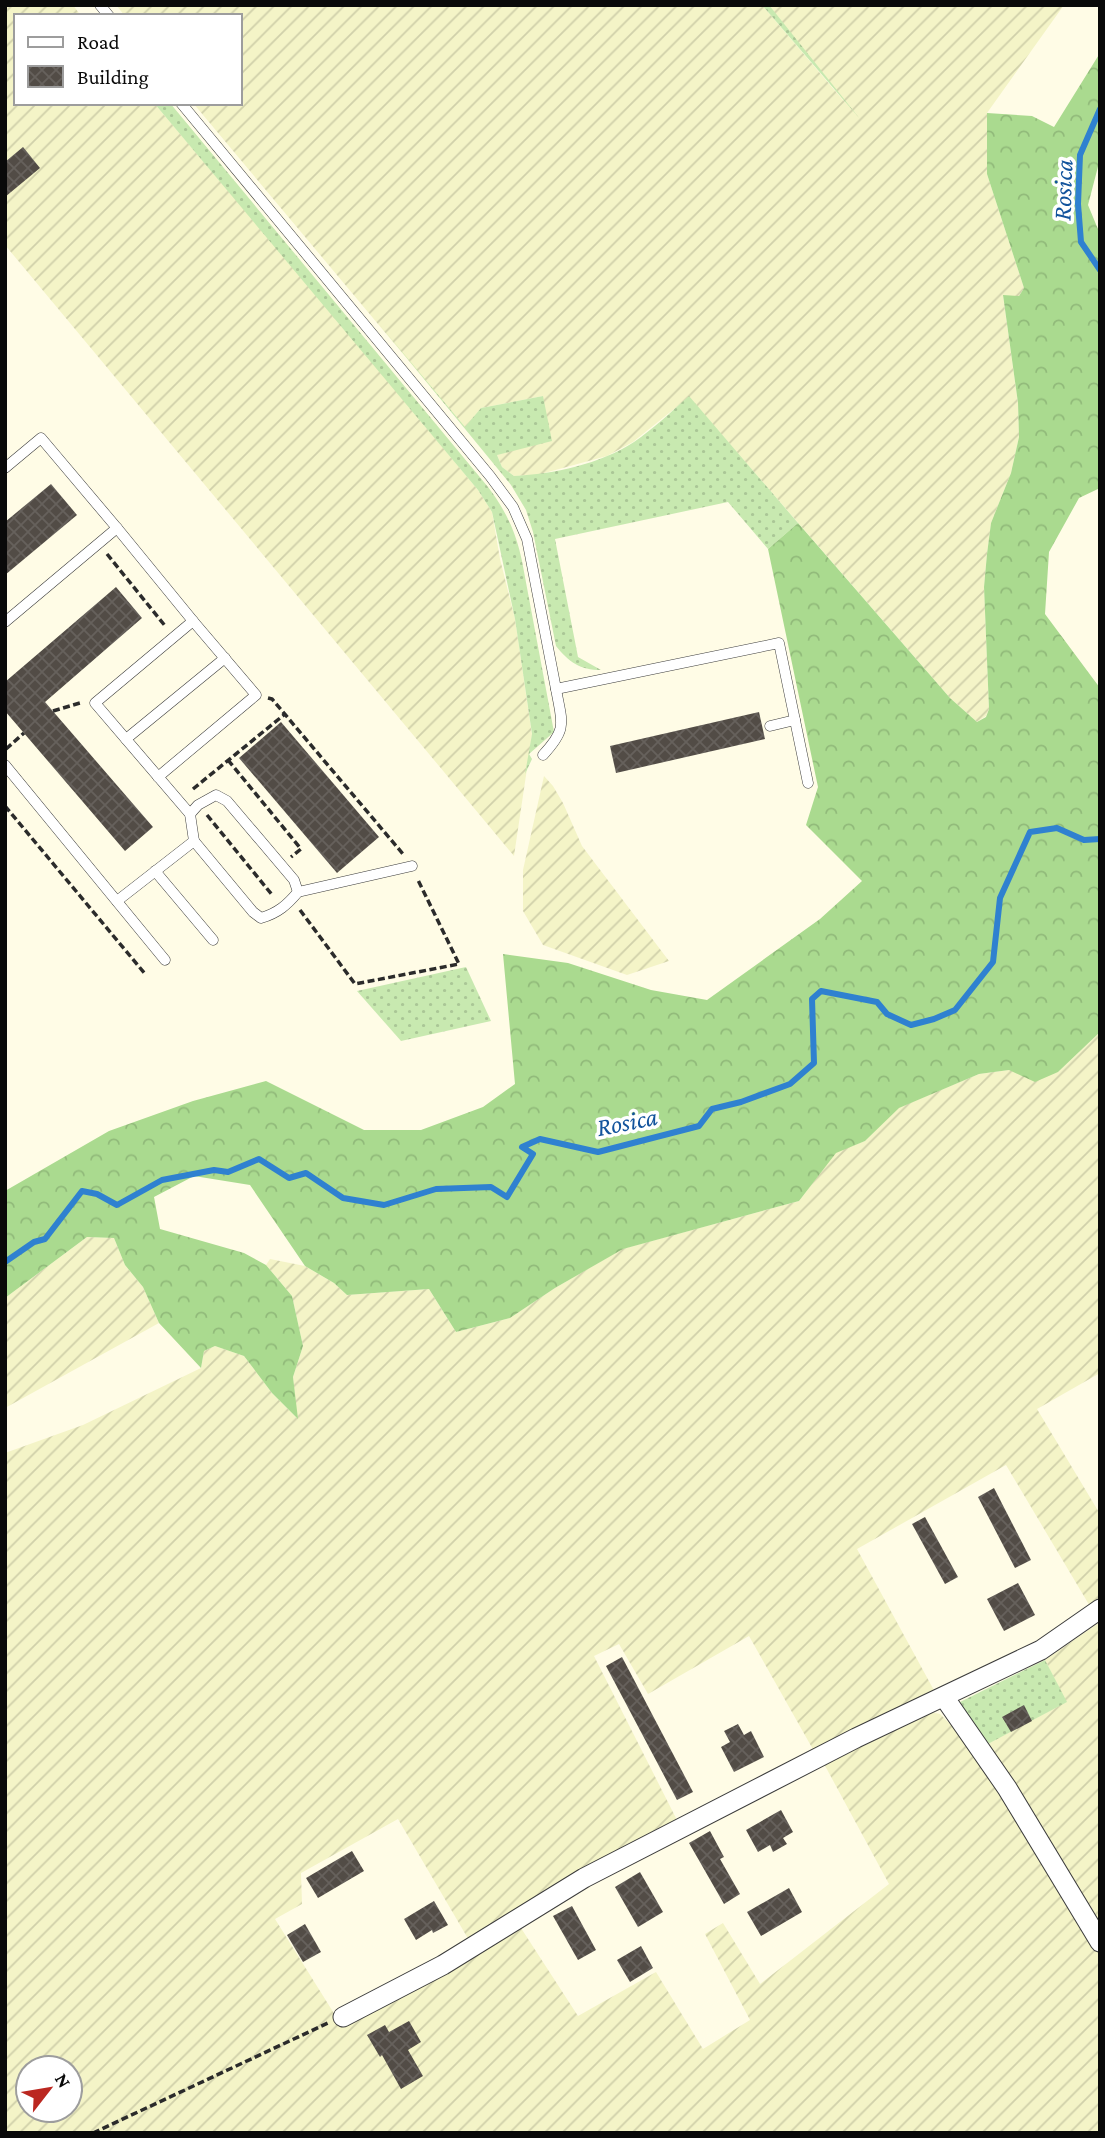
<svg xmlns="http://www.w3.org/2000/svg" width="1105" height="2138" viewBox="0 0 1105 2138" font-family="'Crimson Pro',serif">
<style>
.farmland{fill:url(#farmland-furrows);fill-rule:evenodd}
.grass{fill:url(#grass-dots)}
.forest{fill:url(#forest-crowns)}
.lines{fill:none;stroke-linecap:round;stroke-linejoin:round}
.stream{stroke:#2f81d0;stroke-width:6}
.building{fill:url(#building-cross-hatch)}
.service-casing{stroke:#3c3c3c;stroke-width:11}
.minor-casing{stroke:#3c3c3c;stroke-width:21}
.path{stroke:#2b2b2b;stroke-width:3.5;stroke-dasharray:7 3.5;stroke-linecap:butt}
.service{stroke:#fff;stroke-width:10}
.minor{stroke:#fff;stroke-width:19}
.labels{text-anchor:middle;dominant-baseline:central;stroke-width:7;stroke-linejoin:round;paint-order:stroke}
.water-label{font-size:26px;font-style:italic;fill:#12539c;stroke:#fff}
</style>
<defs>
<pattern id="farmland-furrows" width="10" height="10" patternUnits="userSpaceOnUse" patternTransform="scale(1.75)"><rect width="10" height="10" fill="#f4f4c7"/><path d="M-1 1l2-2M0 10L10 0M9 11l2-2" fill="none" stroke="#d0d0aa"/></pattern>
<pattern id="grass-dots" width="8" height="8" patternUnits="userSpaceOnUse" patternTransform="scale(1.75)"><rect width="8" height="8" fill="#c8e9b0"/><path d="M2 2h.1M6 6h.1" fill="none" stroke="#aac696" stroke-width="1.8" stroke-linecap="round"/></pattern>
<pattern id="forest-crowns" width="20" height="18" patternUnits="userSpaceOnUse" patternTransform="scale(1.75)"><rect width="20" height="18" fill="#aada8f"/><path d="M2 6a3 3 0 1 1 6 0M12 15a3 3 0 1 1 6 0" fill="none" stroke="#91ba7a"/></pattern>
<pattern id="building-cross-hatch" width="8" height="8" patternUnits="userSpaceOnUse" patternTransform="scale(1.75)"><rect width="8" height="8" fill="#524c46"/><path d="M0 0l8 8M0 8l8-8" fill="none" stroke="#66615c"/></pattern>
</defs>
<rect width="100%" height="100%" fill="#fffce6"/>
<g class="farmland">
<polygon points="5,5 73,5 81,16 16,16 16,103 154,103 333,315 478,490 492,512 500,559 515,619 532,735 514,856 5,245"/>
<polygon points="116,5 762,5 848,106 768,5 1064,5 987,113 987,174 1024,288 1019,296 1003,296 1018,403 1019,437 1011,473 991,523 987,554 984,587 989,709 986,716 977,722 950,698 689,397 633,442 607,456 537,475 514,476 502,467 497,455 543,396 481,408 465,428 193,103 240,103 240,16 125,16"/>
<polygon points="544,776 553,786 563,803 582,846 669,961 627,975 543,945 523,911 523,870"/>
<path d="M 1100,1032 L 1100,1373 L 1037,1409 L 1100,1514 L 1100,1601 L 1091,1608 L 1006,1465 L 857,1549 L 936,1694 L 815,1753 L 749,1636 L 648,1694 L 619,1644 L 594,1656 L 679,1824 L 470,1942 L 398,1819 L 301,1873 L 302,1904 L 275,1919 L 340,2023 L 519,1925 L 578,2016 L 656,1972 L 703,2049 L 750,2020 L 705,1934 L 723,1923 L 760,1984 L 889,1884 L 823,1762 L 925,1711 L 940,1714 L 976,1750 L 1066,1702 L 1045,1660 L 1100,1622 L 1100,2133 L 5,2133 L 5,1453 L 83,1425 L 201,1368 L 204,1351 L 215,1346 L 244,1356 L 272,1393 L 297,1418 L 293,1377 L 303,1346 L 292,1296 L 266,1265 L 270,1259 L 305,1266 L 334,1283 L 347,1295 L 429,1289 L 456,1332 L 510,1318 L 555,1288 L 622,1249 L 799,1201 L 836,1152 L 865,1141 L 898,1108 L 979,1074 L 1009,1070 L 1058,1072 ZM 28,2068 L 70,2068 L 70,2110 L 28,2110 Z"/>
<polygon points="87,1237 114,1238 125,1265 143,1287 159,1323 5,1408 5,1298"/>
</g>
<g class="grass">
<polygon points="762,5 769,5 860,119"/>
<path d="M 154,103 L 170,103 L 488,487 C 506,511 516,532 522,561 L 554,732 L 529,754 L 532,759 L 525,774 L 532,734 L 515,619 L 492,512 L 478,490 Z"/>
<path d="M 379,324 L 465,427 L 481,408 L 543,396 L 552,441 L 497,455 L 502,467 L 514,476 C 554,474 600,464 634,442 C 653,429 671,412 689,396 L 798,523 L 768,549 L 728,502 L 555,539 L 578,657 L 601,670 C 580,670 569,662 556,646 L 533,532 L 526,510 L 511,485 Z"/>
<polygon points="466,967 491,1021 401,1041 357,991"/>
<polygon points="1045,1660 1067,1702 986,1745 960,1702"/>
</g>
<polygon class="forest" points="1100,53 1100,159 1088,205 1100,234 1100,488 1079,498 1049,552 1045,614 1100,688 1100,1032 1058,1072 1035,1082 1009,1070 979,1074 899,1108 865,1141 836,1153 799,1201 623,1249 555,1288 510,1318 456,1332 429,1289 347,1295 334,1283 305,1266 250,1185 194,1176 154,1197 160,1229 244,1253 266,1265 292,1296 303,1346 293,1377 298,1419 272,1393 244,1356 215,1346 204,1351 201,1368 159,1323 143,1287 125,1265 114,1238 87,1237 5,1298 5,1191 109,1131 193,1101 266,1081 364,1130 421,1130 483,1107 515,1084 503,954 568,963 651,990 707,1000 820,919 862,881 806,825 818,787 768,549 798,523 950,698 977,722 986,717 989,709 984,587 987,554 991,523 1011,473 1019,437 1018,403 1003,295 1019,296 1024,288 987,174 987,113 1032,116 1054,127"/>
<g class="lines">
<g class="stream">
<polyline points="1100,109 1080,155 1078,204 1081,242 1100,270"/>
<polyline points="5,1262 34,1242 45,1239 82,1191 97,1194 117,1205 162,1180 214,1170 228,1172 259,1159 289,1178 306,1173 343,1198 384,1205 436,1189 491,1187 507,1197 533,1154 522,1147 540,1139 598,1152 699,1126 712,1109 741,1102 790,1084 814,1063 812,999 821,991 877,1002 887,1014 911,1025 934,1019 955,1010 993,962 1000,898 1030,832 1057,828 1084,840 1100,839"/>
</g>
</g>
<g class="building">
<polygon points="23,147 40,168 5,197 5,162"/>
<polygon points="51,484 77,515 5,575 5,522"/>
<polygon points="116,587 142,618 45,702 153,827 125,851 5,711 5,682"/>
<polygon points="759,712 765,739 616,773 610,746"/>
<polygon points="281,722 379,837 337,873 239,758"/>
<polygon points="994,1488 1031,1560 1015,1568 978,1497"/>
<polygon points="925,1517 958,1577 945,1584 912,1524"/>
<polygon points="1018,1583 1035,1615 1004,1631 987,1599"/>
<polygon points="622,1657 693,1792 677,1800 606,1666"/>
<polygon points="1024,1705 1032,1721 1011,1732 1002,1717"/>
<polygon points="738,1724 744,1735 751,1731 764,1757 734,1772 721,1747 730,1742 724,1731"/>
<polygon points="781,1810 793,1832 783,1838 787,1844 773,1852 770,1845 758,1852 746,1830"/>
<polygon points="710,1831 724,1857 720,1859 740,1894 724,1904 689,1843"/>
<polygon points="352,1851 364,1871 318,1898 306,1878"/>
<polygon points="640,1872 663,1912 638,1927 615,1887"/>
<polygon points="789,1888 802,1912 761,1936 747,1912"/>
<polygon points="434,1901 448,1925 433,1933 432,1930 416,1940 404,1919"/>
<polygon points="572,1906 596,1950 578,1960 553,1916"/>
<polygon points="305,1924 321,1952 303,1962 287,1935"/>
<polygon points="641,1946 653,1968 630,1982 617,1960"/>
<polygon points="409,2021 421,2042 408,2050 423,2076 401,2089 382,2055 380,2057 367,2035 385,2025 389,2032"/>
</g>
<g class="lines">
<defs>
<g id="service">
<polyline points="100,5 109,16"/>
<polyline points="181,103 490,476 513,507 527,539 556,689 779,643 808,783"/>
<polyline points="5,468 41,438 117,528 5,622"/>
<polyline points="117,528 193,621 95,703 190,814 194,841"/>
<polyline points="770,726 795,720"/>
<polyline points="126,739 225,658"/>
<path d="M 543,755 C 568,728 562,723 556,689"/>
<polyline points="5,765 165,960"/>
<polyline points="158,777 256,695 193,621"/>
<polyline points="190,814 198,805 216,795 227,801 294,880 298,892"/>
<polyline points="155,871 213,940"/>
<path d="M 117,901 L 194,841 L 253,912 L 261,918 C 278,913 287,905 298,892 L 412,866"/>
</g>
<g id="minor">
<polyline points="944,1697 1007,1788 1100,1942"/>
<polyline points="343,2017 443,1965 584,1878 856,1738 1041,1650 1100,1609"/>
</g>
</defs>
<use href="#service" class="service-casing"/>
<use href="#minor" class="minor-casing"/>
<g class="path">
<polyline points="107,554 166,627"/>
<polyline points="268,698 272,699 403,854"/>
<polyline points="53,711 80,703"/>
<polyline points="6,749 24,733"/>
<polyline points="228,760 301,849 291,857"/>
<polyline points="193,789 285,714"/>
<polyline points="5,806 146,975"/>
<polyline points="207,815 273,896"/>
<polyline points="300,910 355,984 459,964 417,878"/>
<polyline points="93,2133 328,2023"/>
</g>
<use href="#service" class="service"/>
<use href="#minor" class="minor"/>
</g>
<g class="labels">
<g class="water-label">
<text transform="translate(1063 190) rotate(-88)">Rosica</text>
<text transform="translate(627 1122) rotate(-11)">Rosica</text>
</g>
</g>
<rect width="1105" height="2138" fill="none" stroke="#090909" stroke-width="14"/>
<rect x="14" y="14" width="228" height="91" fill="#ffffff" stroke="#9d9d9d" stroke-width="2"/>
<rect x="28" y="37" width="35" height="10" fill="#ffffff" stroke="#9d9d9d" stroke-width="2"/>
<text x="77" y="49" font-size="21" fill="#090909">Road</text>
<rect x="28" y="66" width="35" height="21" fill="url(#building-cross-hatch)" stroke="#9d9d9d" stroke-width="2"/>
<text x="77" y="84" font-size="21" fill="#090909">Building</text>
<g transform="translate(49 2089) rotate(59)"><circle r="33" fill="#ffffff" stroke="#9d9d9d" stroke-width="2"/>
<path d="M0-5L12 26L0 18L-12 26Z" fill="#bb2720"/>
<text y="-10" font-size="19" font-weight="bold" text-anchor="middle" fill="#090909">N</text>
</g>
</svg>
